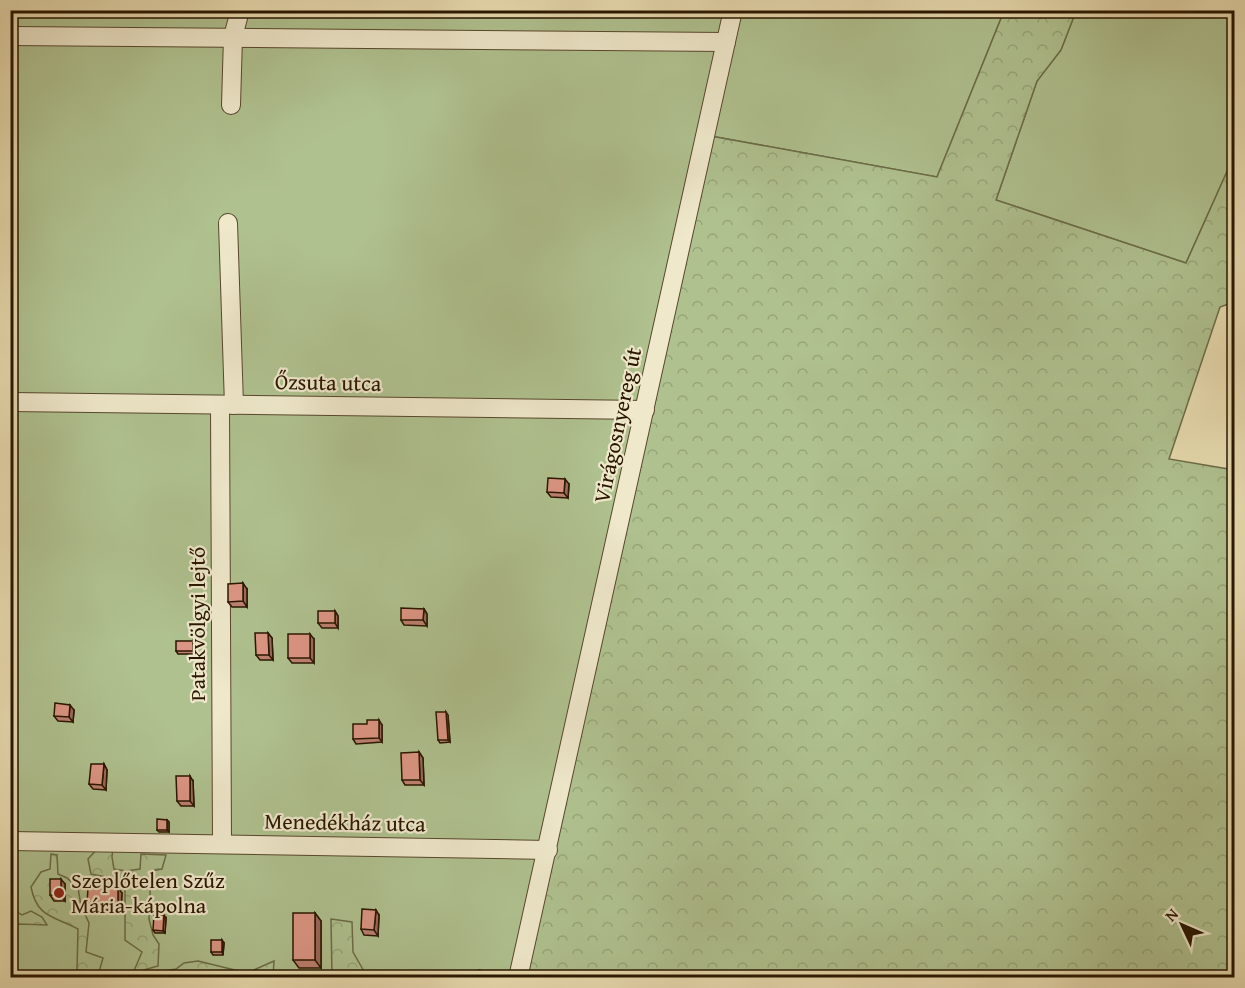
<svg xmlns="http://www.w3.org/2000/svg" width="1245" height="988" viewBox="0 0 1245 988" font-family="'Gentium Book Plus',serif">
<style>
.green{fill:#afc18f;stroke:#6c6c48;stroke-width:1.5}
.forest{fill:url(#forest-crowns);stroke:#6c6c48;stroke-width:1.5}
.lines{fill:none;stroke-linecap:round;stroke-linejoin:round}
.minor-casing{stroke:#58472c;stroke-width:20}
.minor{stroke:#efe8cb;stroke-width:18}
.wall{fill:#be8172;stroke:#291600;stroke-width:1.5}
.shaded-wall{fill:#9b695d;stroke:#291600;stroke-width:1.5}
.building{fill:#dd9685;stroke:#291600;stroke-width:1.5}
.poi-dot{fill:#8f2418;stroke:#efe8cb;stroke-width:2}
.labels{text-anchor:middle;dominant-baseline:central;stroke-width:4.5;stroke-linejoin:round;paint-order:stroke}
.street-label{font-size:22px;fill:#291600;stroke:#efe8cb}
.poi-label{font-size:22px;fill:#291600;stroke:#efe8cb;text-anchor:start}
</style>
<defs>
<pattern id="forest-crowns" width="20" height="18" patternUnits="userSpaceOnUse" patternTransform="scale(1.5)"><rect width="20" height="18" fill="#afc18f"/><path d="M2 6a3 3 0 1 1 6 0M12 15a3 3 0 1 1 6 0" fill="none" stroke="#97a57a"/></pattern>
</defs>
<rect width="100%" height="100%" fill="#e7dbaf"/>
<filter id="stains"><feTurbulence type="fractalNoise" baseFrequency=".00333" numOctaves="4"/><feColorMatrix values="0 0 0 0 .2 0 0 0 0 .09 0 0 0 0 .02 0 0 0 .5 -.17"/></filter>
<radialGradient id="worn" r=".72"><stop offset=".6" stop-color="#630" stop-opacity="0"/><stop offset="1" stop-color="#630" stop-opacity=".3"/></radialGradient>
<g class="green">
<polygon points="10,11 1004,11 937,177 706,135 513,977 11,977"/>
<polygon points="1076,11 1234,11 1234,156 1186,263 996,200 1037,81 1061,50"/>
</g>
<g class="forest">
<polygon points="1004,11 1076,11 1061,50 1037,81 996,200 1186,263 1234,156 1234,302 1220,307 1169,459 1234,470 1234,977 513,978 705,135 937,177"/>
<polygon points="99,847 113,847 112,857 114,869 126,871 140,869 141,854 166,855 162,869 151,871 149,919 153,935 159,944 158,966 133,973 142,952 125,940 125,887 116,879 91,874 88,859"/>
<path d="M 51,854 L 57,855 L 58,874 L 67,878 L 78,888 L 81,906 L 89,923 L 86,952 L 103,958 L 99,972 L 77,970 L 78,929 C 54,916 37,918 31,887 L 41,872 L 50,869 Z"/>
<polygon points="15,876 16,911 22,915 31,911 42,917 47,925 18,924 16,926 14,964 22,977 11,977 10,879"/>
<polygon points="331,919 352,922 353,952 365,973 381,971 384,977 332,977"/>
<polygon points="198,961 247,973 274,961 273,977 124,977 176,969 184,963"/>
</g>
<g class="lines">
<defs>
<g id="minor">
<polyline points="10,36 726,42"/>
<polyline points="231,105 233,37 240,10"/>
<polyline points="228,223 234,405"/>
<polyline points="10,402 645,410"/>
<polyline points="220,405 222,844"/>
<polyline points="10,841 548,850"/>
<polyline points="518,978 733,10"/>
</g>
</defs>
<use href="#minor" class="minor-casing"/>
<use href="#minor" class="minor"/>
</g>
<g class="wall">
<polygon points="569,484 568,498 551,497 547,492"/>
<polygon points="247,589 247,607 232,607 228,602"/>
<polygon points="424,609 427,614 427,626 404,625 401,620"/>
<polygon points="335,611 338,616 338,628 322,628 318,623"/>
<polygon points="268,633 272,638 273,660 260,660 256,655"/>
<polygon points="314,639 314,663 292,663 288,658"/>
<polygon points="195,644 195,654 178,654 176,651"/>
<polygon points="74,710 73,722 58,721 54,716"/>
<polygon points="448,715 450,742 440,743 438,740"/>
<polygon points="382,725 382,742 356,744 353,739"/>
<polygon points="419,752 423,758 424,785 405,785 402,780"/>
<polygon points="104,764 107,770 106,790 93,789 89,784"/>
<polygon points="193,781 194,806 181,806 177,801"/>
<polygon points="167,820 169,822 169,832 159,832 157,830"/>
<polygon points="65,884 65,901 54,901 50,895"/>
<polygon points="122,893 121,911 91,909 87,904"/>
<polygon points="315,913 321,921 321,968 299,968 293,960"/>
<polygon points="379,915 378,936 364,935 361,929"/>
<polygon points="166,918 165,933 155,933 153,930"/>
<polygon points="224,943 223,955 213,955 211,952"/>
</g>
<g class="shaded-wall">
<polygon points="565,479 569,484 568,498 564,493"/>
<polygon points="243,583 247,589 247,607 243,601"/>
<polygon points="424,609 427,614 427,626 423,620"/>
<polygon points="335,611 338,616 338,628 335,623"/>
<polygon points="268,633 272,638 273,660 269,655"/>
<polygon points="310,634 314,639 314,663 310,658"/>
<polygon points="193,641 195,644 195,654 193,651"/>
<polygon points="70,705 74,710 73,722 69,717"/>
<polygon points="446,712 448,715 450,742 448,740"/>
<polygon points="379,720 382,725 382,742 379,738"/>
<polygon points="419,752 423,758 424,785 420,780"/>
<polygon points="104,764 107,770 106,790 102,785"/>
<polygon points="190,776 193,781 194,806 190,801"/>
<polygon points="167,820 169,822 169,832 167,830"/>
<polygon points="61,879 65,884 65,901 61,896"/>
<polygon points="118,888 122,893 121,911 118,905"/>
<polygon points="376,910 379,915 378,936 374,930"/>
<polygon points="315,913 321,921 321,968 315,960"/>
<polygon points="164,915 166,918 165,933 163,931"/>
<polygon points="222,940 224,943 223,955 222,952"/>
</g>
<g class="building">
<polygon points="548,478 565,479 564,493 547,492"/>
<polygon points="243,583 243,601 228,602 228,584"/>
<polygon points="401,608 424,609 423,620 401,620"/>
<rect x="318" y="611" width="17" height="12"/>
<polygon points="255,633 268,633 269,655 256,655"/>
<rect x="288" y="634" width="22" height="24"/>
<rect x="176" y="641" width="17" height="10"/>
<polygon points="55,703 70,705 69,717 54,716"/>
<polygon points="436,712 446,712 448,740 438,740"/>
<polygon points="367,720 379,720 379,738 353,739 353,724 367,724"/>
<polygon points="419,752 420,780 402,780 401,753"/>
<polygon points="91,764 104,764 102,785 89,784"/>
<polygon points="176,776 190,776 190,801 177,801"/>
<polygon points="157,819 167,820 167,830 157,830"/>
<polygon points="50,879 61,879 61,896 50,895"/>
<polygon points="88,887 118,888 118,905 87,904"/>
<polygon points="362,909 376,910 374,930 361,929"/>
<rect x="293" y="913" width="22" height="47"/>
<polygon points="154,915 164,915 163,931 153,930"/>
<rect x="211" y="940" width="11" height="12"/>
<polygon points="479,970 494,973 493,978 477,978"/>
</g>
<circle class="poi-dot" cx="59" cy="893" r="6"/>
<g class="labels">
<g class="street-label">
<text transform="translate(328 382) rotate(1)">Őzsuta utca</text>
<text transform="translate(617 425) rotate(-78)">Virágosnyereg út</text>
<text transform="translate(197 624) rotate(-90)">Patakvölgyi lejtő</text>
<text transform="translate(345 822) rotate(1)">Menedékház utca</text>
</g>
<g class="poi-label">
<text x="71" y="880">Szeplőtelen Szűz<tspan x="71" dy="25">Mária-kápolna</tspan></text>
</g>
</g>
<rect width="1245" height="988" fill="none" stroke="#e7dbaf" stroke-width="36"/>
<rect x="12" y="12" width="1221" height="964" fill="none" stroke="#291600" stroke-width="3"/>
<rect x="18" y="18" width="1209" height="952" fill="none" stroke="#291600" stroke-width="1.5"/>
<g transform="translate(1182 925) rotate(314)" stroke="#efe8cb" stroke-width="4.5" paint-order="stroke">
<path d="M0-4.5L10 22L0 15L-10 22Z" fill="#291600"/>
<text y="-9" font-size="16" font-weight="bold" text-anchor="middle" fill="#291600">N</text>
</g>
<rect width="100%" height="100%" filter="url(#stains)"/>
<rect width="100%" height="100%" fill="url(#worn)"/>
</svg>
